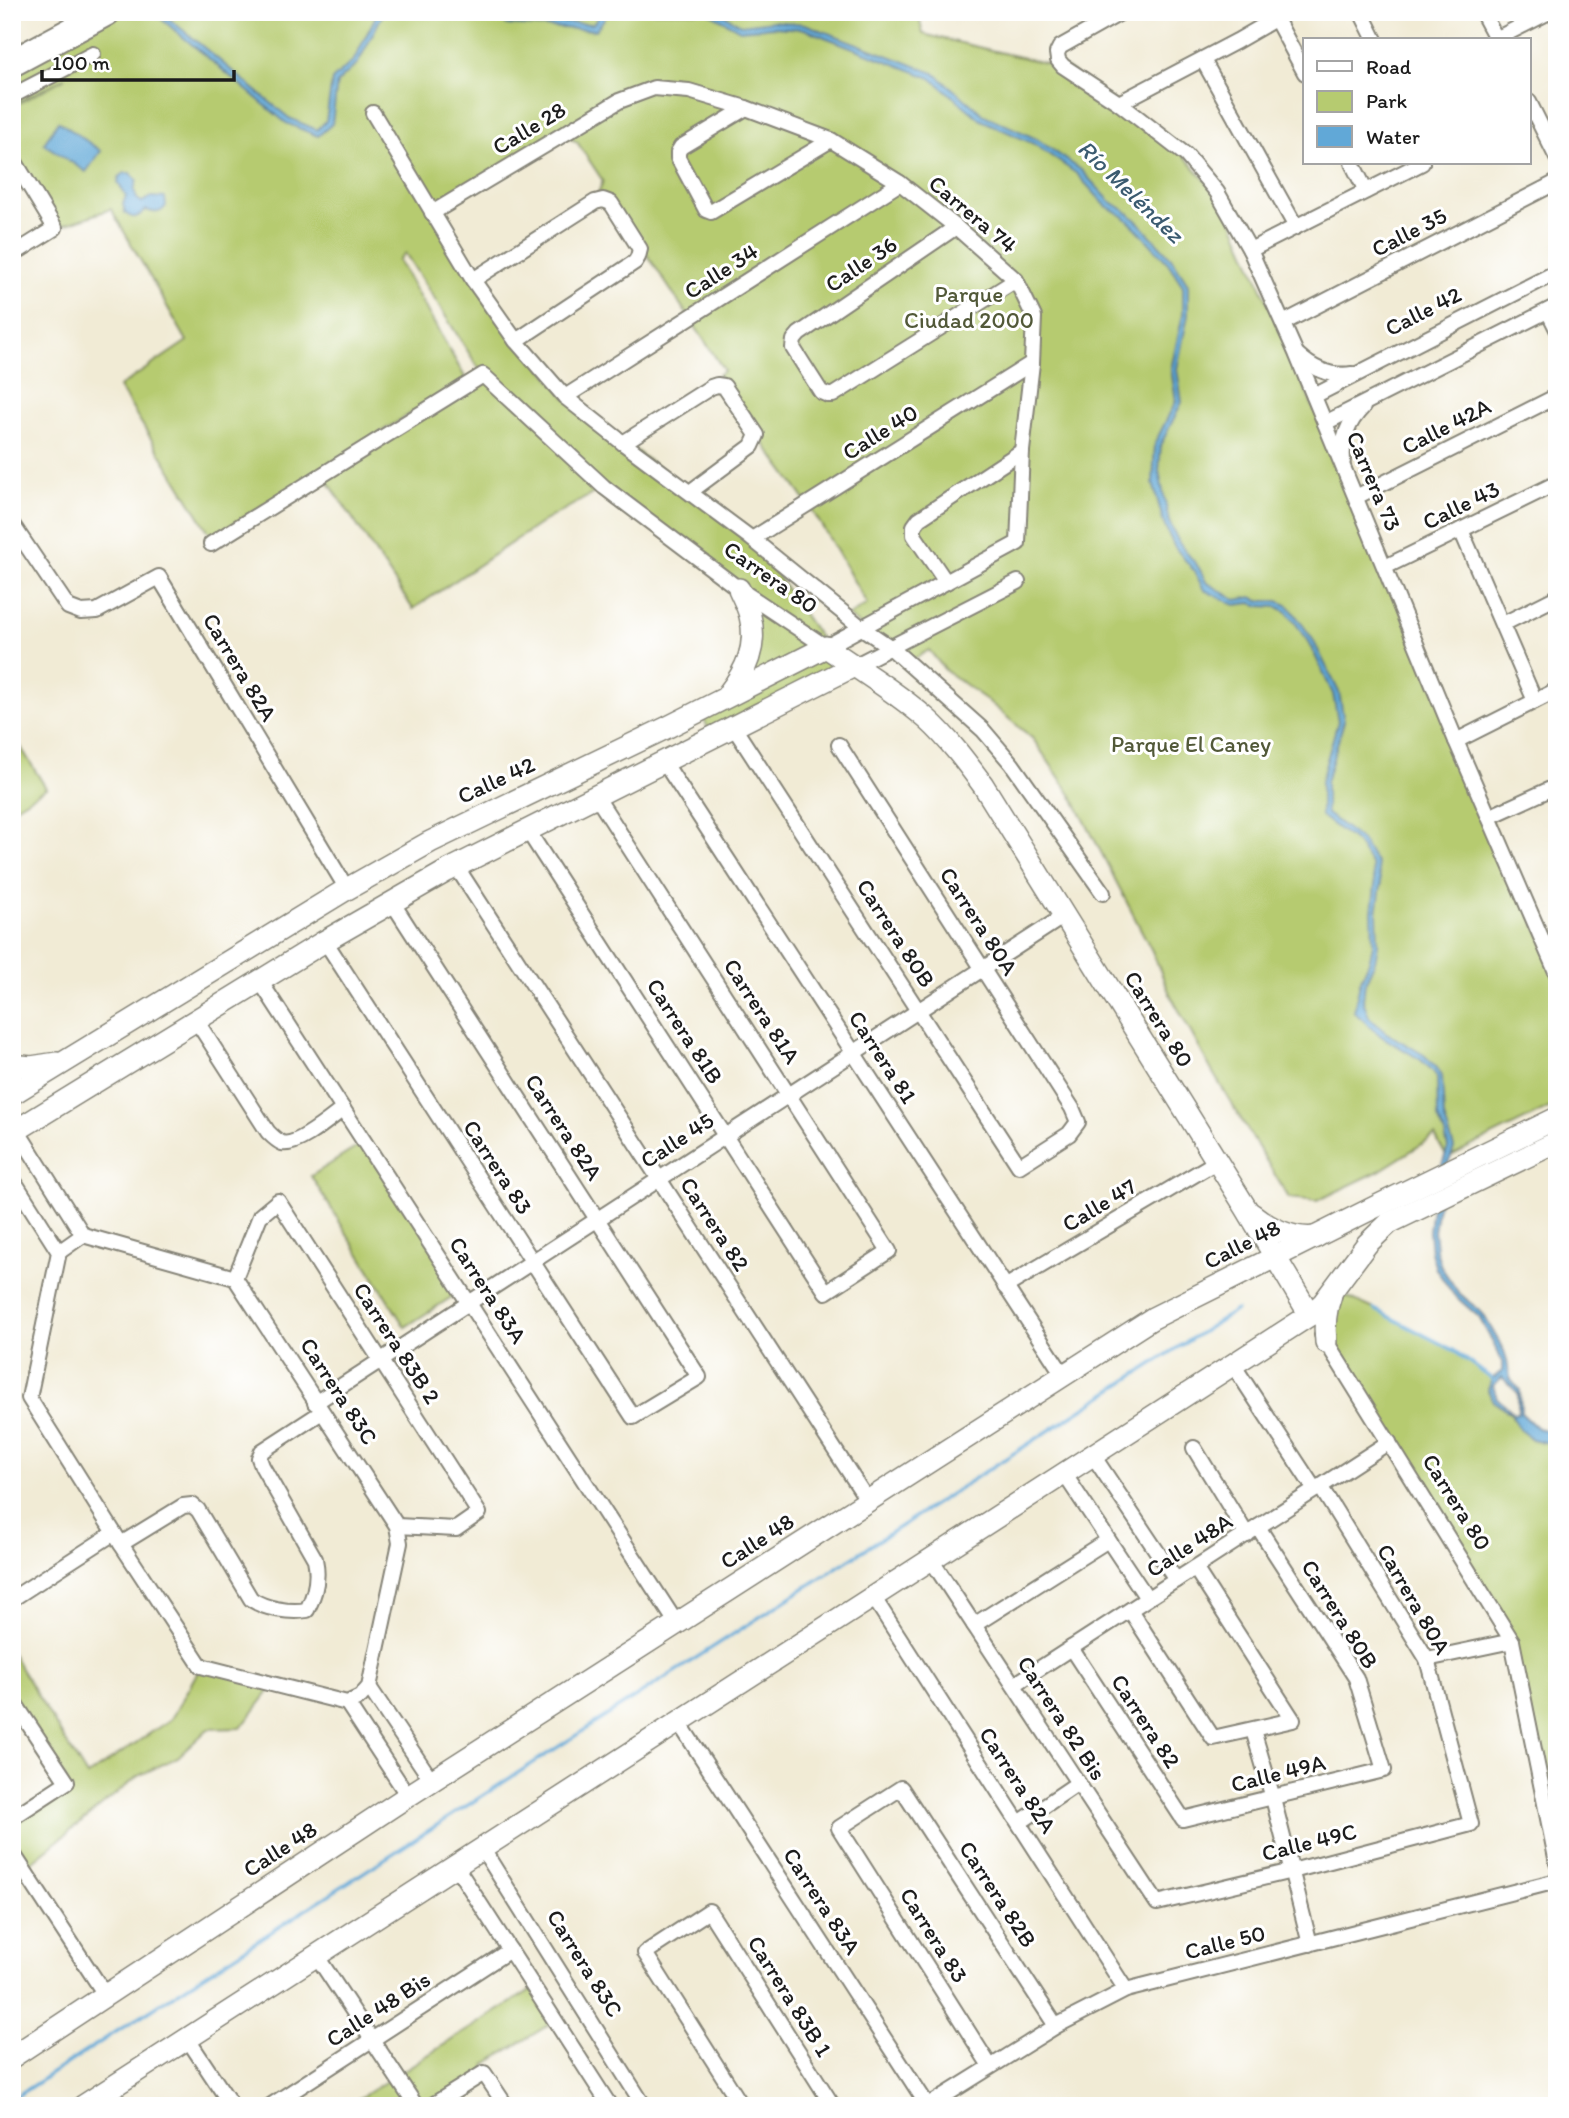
<svg xmlns="http://www.w3.org/2000/svg" width="1569" height="2118" viewBox="0 0 1569 2118" font-family="Itim,sans-serif">
<style>
.green{fill:#b6cb70;stroke:#697446;stroke-width:2}
.water{fill:#61a8d7;stroke:#3e627a;stroke-width:2;fill-rule:evenodd}
.lines{fill:none;stroke-linecap:round;stroke-linejoin:round}
.stream{stroke:#61a8d7;stroke-width:3.5}
.street-casing{stroke:#868478;stroke-width:18}
.secondary-casing{stroke:#868478;stroke-width:24}
.highway-casing{stroke:#868478;stroke-width:30}
.street{stroke:#fff;stroke-width:14}
.secondary{stroke:#fff;stroke-width:21}
.highway{stroke:#fff;stroke-width:26}
.labels{text-anchor:middle;dominant-baseline:central;stroke-width:6;stroke-linejoin:round;paint-order:stroke}
.street-label{font-size:23px;fill:#1c1c1c;stroke:#fff}
.park-label{font-size:23px;fill:#525939;stroke:#fff}
.water-label{font-size:24px;font-style:italic;fill:#3b5b70;stroke:#fff}
</style>
<rect width="100%" height="100%" fill="#fff"/>
<filter id="ink" filterUnits="userSpaceOnUse"><feTurbulence type="fractalNoise" baseFrequency=".0143" numOctaves="2"/><feDisplacementMap in="SourceGraphic" scale="14" xChannelSelector="R" yChannelSelector="G"/><feConvolveMatrix kernelMatrix="1 2 1 2 8 2 1 2 1" color-interpolation-filters="sRGB"/></filter>
<filter id="wash" filterUnits="userSpaceOnUse"><feTurbulence type="fractalNoise" baseFrequency=".00686" numOctaves="4" result="noise"/><feDisplacementMap in="SourceGraphic" scale="28" xChannelSelector="R" yChannelSelector="G"/><feGaussianBlur stdDeviation="1.57" result="paint"/><feColorMatrix in="noise" values="0 0 0 0 0 0 0 0 0 0 0 0 0 0 0 0 0 1.4 0 .05"/><feComposite in="paint" operator="in"/></filter>
<g filter="url(#wash)">
<rect width="100%" height="100%" fill="#f1ebd5"/>
<g class="green">
<path d="M 107,12 L 918,12 L 923,34 L 1066,68 L 1174,144 L 1225,203 L 1557,974 L 1557,1104 L 1447,1158 L 1435,1136 L 1379,1171 L 1317,1201 L 1289,1198 L 1213,1073 L 1170,994 L 1152,951 L 1072,796 L 1033,739 L 988,701 L 946,671 L 929,650 L 907,663 L 848,616 L 867,604 C 847,570 829,535 807,503 C 777,460 744,420 718,375 L 724,370 L 648,256 L 640,249 L 603,200 L 598,193 L 603,181 L 577,142 L 562,134 L 432,212 L 473,280 L 565,397 L 752,539 L 826,647 L 854,666 L 713,737 L 699,711 L 727,697 L 752,646 L 739,590 L 605,487 L 544,521 L 413,609 L 323,474 L 483,375 L 405,253 L 398,260 L 466,379 L 212,537 L 119,387 L 187,341 L 111,209 L 58,227 L 12,153 L 12,107 L 65,78 L 12,105 L 12,65 Z"/>
<polygon points="12,733 46,788 12,809"/>
<polygon points="365,1142 461,1291 405,1327 311,1176"/>
<polygon points="1333,1290 1374,1309 1453,1350 1492,1379 1488,1390 1493,1401 1511,1414 1519,1429 1532,1439 1557,1445 1557,1863 1512,1641 1326,1342"/>
<polygon points="12,1654 87,1776 171,1719 201,1666 274,1685 241,1728 208,1729 178,1757 138,1776 23,1869 12,1852 12,1818 67,1782 12,1699"/>
<polygon points="534,1988 555,2021 486,2064 484,2073 431,2106 347,2106"/>
</g>
<g class="water">
<polygon points="153,12 161,12 289,118 317,130 326,121 332,80 354,60 378,12 384,12 358,63 337,83 332,124 318,136 286,123"/>
<polygon points="493,12 501,12 510,20 593,24 602,12 609,12 596,30 507,25"/>
<path d="M 708,12 L 719,12 L 741,25 L 773,21 L 805,24 L 934,73 L 984,115 L 1037,139 L 1081,170 L 1110,201 L 1127,212 L 1140,224 L 1172,259 L 1188,284 L 1188,315 L 1177,369 L 1182,402 L 1161,444 L 1159,471 L 1169,522 L 1179,543 L 1199,568 L 1206,582 L 1236,600 L 1252,597 L 1260,601 L 1278,601 L 1289,606 L 1312,638 L 1339,692 L 1344,721 L 1326,782 L 1326,813 L 1361,840 L 1377,864 L 1381,885 L 1377,913 L 1378,944 L 1375,961 L 1365,983 L 1363,1000 L 1369,1017 L 1385,1032 L 1424,1055 L 1437,1068 L 1442,1076 L 1444,1117 L 1454,1148 L 1441,1185 L 1434,1231 L 1436,1250 L 1441,1267 L 1458,1292 L 1483,1314 L 1503,1349 L 1507,1361 L 1510,1378 L 1520,1390 L 1521,1413 L 1537,1428 L 1557,1433 L 1557,1445 L 1532,1439 L 1519,1429 L 1511,1413 L 1493,1401 L 1488,1390 L 1492,1379 L 1502,1371 L 1502,1362 L 1498,1352 L 1479,1317 L 1454,1295 L 1436,1269 L 1431,1252 L 1429,1231 L 1435,1184 L 1448,1148 L 1445,1134 L 1438,1118 L 1437,1078 L 1433,1071 L 1421,1060 L 1381,1036 L 1354,1012 L 1360,982 L 1370,959 L 1373,944 L 1372,912 L 1375,886 L 1372,866 L 1357,843 L 1321,816 L 1321,781 L 1338,721 L 1333,694 L 1308,640 L 1286,611 L 1277,607 L 1259,606 L 1251,603 L 1235,605 L 1204,590 L 1194,571 L 1174,546 L 1164,524 L 1153,483 L 1155,443 L 1176,401 L 1171,369 L 1183,314 L 1183,286 L 1168,263 L 1136,228 L 1123,216 L 1106,206 L 1077,174 L 1034,144 L 981,120 L 931,78 L 804,29 L 773,27 L 740,30 ZM 1502,1377 L 1518,1393 L 1518,1413 L 1515,1414 L 1497,1398 L 1493,1386 Z"/>
<polygon points="58,121 101,151 86,172 44,144"/>
<path d="M 125,173 L 130,173 L 137,180 L 134,190 L 137,199 L 142,202 L 151,197 L 165,198 L 166,206 C 161,214 154,213 146,210 C 138,216 135,221 125,213 L 123,204 L 126,196 L 118,183 L 119,177 Z"/>
</g>
<g class="lines">
<g class="stream">
<polyline points="1374,1309 1453,1350 1492,1379"/>
<polyline points="12,2099 1236,1310"/>
</g>
</g>
</g>
<g filter="url(#ink)">
<g class="lines">
<defs>
<g id="street">
<polyline points="1122,12 1060,47 1057,53 1058,60 1063,66 1119,103 1186,155 1217,192 1250,250 1296,353 1456,741 1557,974"/>
<polyline points="1361,12 1375,40"/>
<polyline points="1482,12 1497,40"/>
<polyline points="1276,19 1305,73"/>
<polyline points="1496,39 1549,12"/>
<polyline points="1203,60 1296,227"/>
<polyline points="12,96 93,54"/>
<polyline points="1529,102 1557,158"/>
<polyline points="1119,103 1237,41 1287,12"/>
<polyline points="746,108 681,147 678,152 678,158 706,210 711,212 831,140"/>
<polyline points="373,113 473,280 516,341 565,397 623,443 752,539 862,628 890,647 983,730 1012,764 1103,893"/>
<polyline points="12,157 55,228 12,255"/>
<polyline points="1352,163 1366,191"/>
<polyline points="956,227 799,334 794,340 793,348 821,392 828,395 833,395 1016,280"/>
<polyline points="1250,250 1422,163"/>
<polyline points="473,280 595,202 603,200 611,203 640,249 638,257 635,262 516,341"/>
<polyline points="1548,311 1557,329"/>
<polyline points="1283,323 1557,182"/>
<path d="M 1298,355 C 1313,369 1331,377 1352,374"/>
<polyline points="1314,396 1557,272"/>
<polyline points="565,397 900,183"/>
<polyline points="1325,423 1557,306"/>
<polyline points="623,443 711,387 717,385 724,386 757,435 752,446 690,492"/>
<path d="M 1343,461 C 1341,439 1348,422 1363,407"/>
<polyline points="1356,497 1557,396"/>
<polyline points="12,524 68,607 81,612 97,611 159,577 347,889"/>
<polyline points="1461,530 1535,701"/>
<polyline points="752,539 1032,363"/>
<polyline points="211,544 483,375 604,487 739,589 826,647 1018,543 1022,451 1032,363 1034,317 1016,280 956,227 900,183 831,140 746,108 689,91 654,88 619,101 432,213"/>
<polyline points="1385,567 1557,483"/>
<polyline points="946,582 914,535 914,526 919,519 1022,451"/>
<polyline points="1503,624 1557,597"/>
<polyline points="854,666 1018,582"/>
<polyline points="733,726 1019,1166 1069,1134 1078,1122 1072,1108 839,745"/>
<polyline points="1456,741 1557,690"/>
<polyline points="664,762 1064,1376"/>
<polyline points="1489,817 1557,786"/>
<polyline points="528,831 826,1292 889,1251 596,796"/>
<polyline points="456,866 868,1501"/>
<polyline points="325,941 633,1417 699,1377 392,902"/>
<polyline points="260,981 677,1624"/>
<path d="M 196,1020 L 268,1132 C 272,1136 277,1141 282,1143 C 297,1147 331,1118 343,1109"/>
<polyline points="17,1130 83,1235"/>
<polyline points="12,1178 59,1252 29,1398 121,1544 201,1666 347,1703 360,1697 369,1687 400,1543 397,1526 235,1278 83,1235 59,1252"/>
<polyline points="235,1278 260,1216 278,1201 479,1513 456,1529 397,1526"/>
<polyline points="1005,1287 1216,1162"/>
<polyline points="1322,1335 1512,1641 1557,1863"/>
<polyline points="1232,1363 1315,1490"/>
<polyline points="315,1403 1064,916"/>
<polyline points="1194,1448 1247,1535"/>
<polyline points="1092,1454 1176,1580"/>
<polyline points="1063,1472 1147,1598"/>
<path d="M 121,1544 L 183,1506 L 192,1505 L 198,1510 L 251,1599 C 265,1609 290,1613 307,1610 C 316,1593 319,1577 315,1559 L 262,1466 L 259,1458 L 262,1451 L 322,1412"/>
<polyline points="930,1558 1157,1903 1292,1871 1471,1824 1427,1659 1320,1486"/>
<polyline points="872,1595 1126,1990"/>
<polyline points="12,1599 114,1533"/>
<polyline points="1130,1610 1213,1738 1293,1720 1195,1568"/>
<polyline points="974,1625 1108,1540"/>
<polyline points="1071,1648 1183,1819 1384,1770 1356,1678 1258,1527"/>
<polyline points="1427,1659 1512,1641"/>
<polyline points="1014,1685 1389,1442"/>
<polyline points="369,1687 432,1781"/>
<polyline points="12,1699 67,1782 12,1818"/>
<polyline points="347,1703 408,1796"/>
<polyline points="678,1721 928,2106"/>
<polyline points="1253,1730 1273,1798 1310,1944"/>
<polyline points="1019,1823 1078,1783"/>
<polyline points="482,1848 644,2106"/>
<polyline points="12,1852 106,1996"/>
<polyline points="455,1865 610,2106"/>
<polyline points="316,1955 416,2106"/>
<polyline points="187,2038 232,2106"/>
<polyline points="990,2066 839,1828 901,1788 1056,2026"/>
<polyline points="270,2106 510,1950"/>
<polyline points="431,2106 484,2073 506,2106"/>
<polyline points="742,2106 645,1953 709,1911 833,2106"/>
<polyline points="928,2106 1056,2026 1126,1990 1557,1881"/>
</g>
<g id="secondary">
<path d="M 728,694 C 746,671 758,646 750,616 C 748,607 743,598 739,589"/>
<polyline points="12,1065 31,1067 57,1063"/>
<path d="M 12,1094 L 347,889 L 430,842 L 668,727 L 826,647 C 860,670 896,692 927,719 C 949,739 966,762 983,785 L 1246,1208 L 1310,1315"/>
<polyline points="12,1133 325,941 447,871 854,666"/>
<path d="M 1252,1214 C 1269,1228 1293,1240 1316,1237"/>
<path d="M 1326,1342 C 1324,1325 1325,1311 1331,1295"/>
<polyline points="12,2057 408,1796 1153,1318 1379,1205 1557,1118"/>
<polyline points="83,2106 1310,1315 1323,1303 1367,1244 1389,1223 1557,1142"/>
</g>
<polyline id="highway" points="12,63 107,12"/>
</defs>
<use href="#street" class="street-casing"/>
<use href="#secondary" class="secondary-casing"/>
<use href="#highway" class="highway-casing"/>
<use href="#street" class="street"/>
<use href="#secondary" class="secondary"/>
<use href="#highway" class="highway"/>
</g>
</g>
<g class="labels">
<g class="street-label">
<text transform="translate(529 128) rotate(-31)">Calle 28</text>
<text transform="translate(973 214) rotate(40)">Carrera 74</text>
<text transform="translate(1409 232) rotate(-27)">Calle 35</text>
<text transform="translate(861 264) rotate(-34)">Calle 36</text>
<text transform="translate(721 271) rotate(-33)">Calle 34</text>
<text transform="translate(1423 311) rotate(-27)">Calle 42</text>
<text transform="translate(1446 426) rotate(-27)">Calle 42A</text>
<text transform="translate(880 432) rotate(-32)">Calle 40</text>
<text transform="translate(1374 481) rotate(67)">Carrera 73</text>
<text transform="translate(1461 505) rotate(-26)">Calle 43</text>
<text transform="translate(771 577) rotate(35)">Carrera 80</text>
<text transform="translate(240 667) rotate(59)">Carrera 82A</text>
<text transform="translate(496 780) rotate(-25)">Calle 42</text>
<text transform="translate(979 921) rotate(57)">Carrera 80A</text>
<text transform="translate(896 933) rotate(57)">Carrera 80B</text>
<text transform="translate(762 1011) rotate(57)">Carrera 81A</text>
<text transform="translate(1159 1019) rotate(58)">Carrera 80</text>
<text transform="translate(685 1031) rotate(57)">Carrera 81B</text>
<text transform="translate(883 1057) rotate(57)">Carrera 81</text>
<text transform="translate(564 1127) rotate(57)">Carrera 82A</text>
<text transform="translate(677 1140) rotate(-33)">Calle 45</text>
<text transform="translate(498 1167) rotate(57)">Carrera 83</text>
<text transform="translate(1099 1205) rotate(-31)">Calle 47</text>
<text transform="translate(715 1224) rotate(57)">Carrera 82</text>
<text transform="translate(1242 1244) rotate(-27)">Calle 48</text>
<text transform="translate(488 1290) rotate(57)">Carrera 83A</text>
<text transform="translate(397 1343) rotate(57)">Carrera 83B 2</text>
<text transform="translate(339 1391) rotate(57)">Carrera 83C</text>
<text transform="translate(1457 1502) rotate(58)">Carrera 80</text>
<text transform="translate(757 1541) rotate(-33)">Calle 48</text>
<text transform="translate(1189 1545) rotate(-33)">Calle 48A</text>
<text transform="translate(1414 1599) rotate(60)">Carrera 80A</text>
<text transform="translate(1340 1614) rotate(58)">Carrera 80B</text>
<text transform="translate(1062 1718) rotate(57)">Carrera 82 Bis</text>
<text transform="translate(1146 1721) rotate(57)">Carrera 82</text>
<text transform="translate(1278 1773) rotate(-14)">Calle 49A</text>
<text transform="translate(1018 1780) rotate(57)">Carrera 82A</text>
<text transform="translate(1309 1842) rotate(-14)">Calle 49C</text>
<text transform="translate(280 1849) rotate(-33)">Calle 48</text>
<text transform="translate(998 1894) rotate(57)">Carrera 82B</text>
<text transform="translate(822 1901) rotate(57)">Carrera 83A</text>
<text transform="translate(934 1935) rotate(58)">Carrera 83</text>
<text transform="translate(1225 1942) rotate(-14)">Calle 50</text>
<text transform="translate(585 1963) rotate(58)">Carrera 83C</text>
<text transform="translate(790 1996) rotate(58)">Carrera 83B 1</text>
<text transform="translate(378 2009) rotate(-33)">Calle 48 Bis</text>
</g>
<g class="park-label">
<text x="969" y="294">Parque<tspan x="969" dy="26">Ciudad 2000</tspan></text>
<text x="1191" y="744">Parque El Caney</text>
</g>
<g class="water-label">
<text transform="translate(1131 191) rotate(44)">Río Meléndez</text>
</g>
</g>
<rect width="1569" height="2118" fill="none" stroke="#fff" stroke-width="42"/>
<rect x="1303" y="38" width="228" height="126" fill="#ffffff" stroke="#a4a4a4" stroke-width="2"/>
<rect x="1317" y="61" width="35" height="10" fill="#ffffff" stroke="#a4a4a4" stroke-width="2"/>
<text x="1366" y="74" font-size="21" fill="#1c1c1c">Road</text>
<rect x="1317" y="91" width="35" height="21" fill="#b6cb70" stroke="#a4a4a4" stroke-width="2"/>
<text x="1366" y="108" font-size="21" fill="#1c1c1c">Park</text>
<rect x="1317" y="126" width="35" height="21" fill="#61a8d7" stroke="#a4a4a4" stroke-width="2"/>
<text x="1366" y="144" font-size="21" fill="#1c1c1c">Water</text>
<path d="M42 70v10h192v-10" fill="none" stroke="#1c1c1c" stroke-width="3.5"/>
<text x="52" y="70" font-size="21" fill="#1c1c1c" stroke="#ffffff" stroke-width="5" paint-order="stroke">100 m</text>
</svg>
